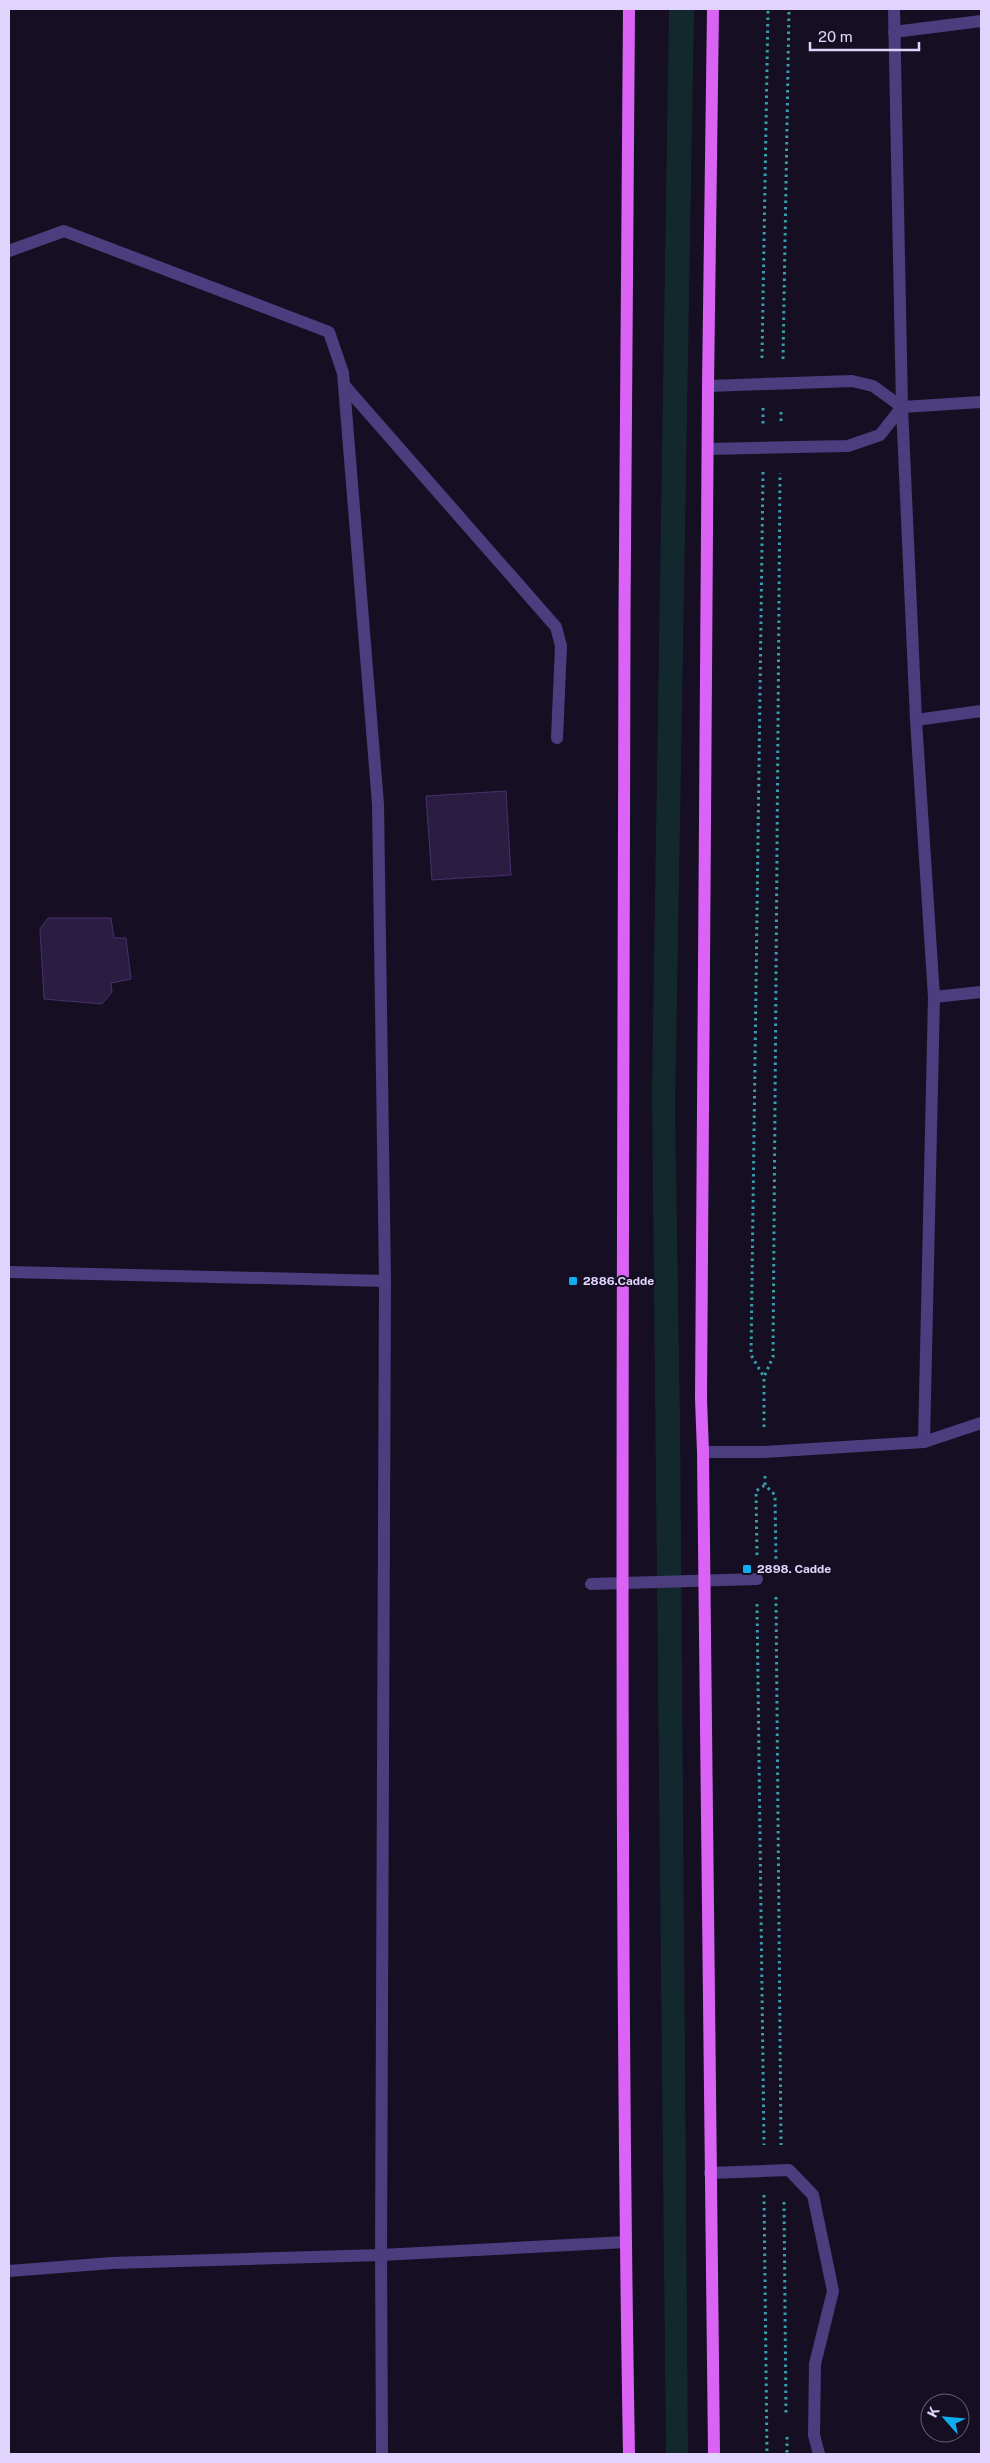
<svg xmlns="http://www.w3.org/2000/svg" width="990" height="2463" viewBox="0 0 990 2463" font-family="'Public Sans',sans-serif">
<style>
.grass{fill:#13282c}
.building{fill:#2b1d42;stroke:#47306d}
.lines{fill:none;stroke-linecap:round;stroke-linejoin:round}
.path{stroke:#369fae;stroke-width:3;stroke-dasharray:2.5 4;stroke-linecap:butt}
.lane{stroke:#4c3d7f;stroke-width:12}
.street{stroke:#4c3d7f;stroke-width:12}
.primary{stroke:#da62f5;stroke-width:12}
.poi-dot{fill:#0faded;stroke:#160f23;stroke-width:2}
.labels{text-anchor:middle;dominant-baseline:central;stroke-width:4;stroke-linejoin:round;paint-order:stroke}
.poi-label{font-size:12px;font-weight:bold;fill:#e0d4fc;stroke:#160f23;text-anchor:start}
</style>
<rect width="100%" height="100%" fill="#160f23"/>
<polygon class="grass" points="669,9 694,9 675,1109 680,1423 688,2454 666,2454 652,1093"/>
<g class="building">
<polygon points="506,791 511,875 432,880 426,796"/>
<polygon points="48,918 111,918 114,938 126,938 131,979 111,983 112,992 102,1004 44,999 40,929"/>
</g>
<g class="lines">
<g class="path">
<polyline points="762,358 768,9"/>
<polyline points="783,359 789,9"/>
<polyline points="763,408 763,424"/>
<polyline points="781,421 781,408"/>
<polyline points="763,472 751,1355 764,1377"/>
<polyline points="764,1427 764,1377 773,1357 780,473"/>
<polyline points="765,1476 765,1485 775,1495 776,1561"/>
<polyline points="757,1555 756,1491 765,1485"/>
<polyline points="776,1597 781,2145"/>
<polyline points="757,1604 764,2145"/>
<polyline points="764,2195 767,2454"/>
<polyline points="784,2202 786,2413"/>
<polyline points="787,2437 787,2454"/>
</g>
<polyline class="lane" points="344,385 556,627 561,646 557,738"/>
<g class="street">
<polyline points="894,9 902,407 916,720 934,997 924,1442"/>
<polyline points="894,32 981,21"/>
<polyline points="9,251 64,231 329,332 343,373 378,804 385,1281 381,2255 382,2454"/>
<polyline points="708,386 852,381 873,386 902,407 981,402"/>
<polyline points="708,449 848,446 880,435 902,407"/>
<polyline points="916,720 981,711"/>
<polyline points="934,997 981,992"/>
<polyline points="9,1272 385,1281"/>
<polyline points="703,1452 764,1452 924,1442 981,1423"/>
<polyline points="591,1584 757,1579"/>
<polyline points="710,2173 789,2170 813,2195 833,2291 815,2364 814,2435 819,2454"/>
<polyline points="9,2271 112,2263 381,2255 626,2242"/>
</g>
<g class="primary">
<path d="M 629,9 C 625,414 623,820 623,1225 C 622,1635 622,2045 629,2454"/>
<polyline points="713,9 708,386 701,1399 703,1452 714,2454"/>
</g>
</g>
<g class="poi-dot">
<rect x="568" y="1276" width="10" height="10" rx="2.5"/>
<rect x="742" y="1564" width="10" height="10" rx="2.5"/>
</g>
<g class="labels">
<g class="poi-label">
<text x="583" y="1281">2886.Cadde</text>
<text x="757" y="1569">2898. Cadde</text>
</g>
</g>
<rect width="990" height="2463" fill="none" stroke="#e0d4fc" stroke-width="20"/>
<g transform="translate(945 2418) rotate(297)"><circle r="24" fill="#160f23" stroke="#675e7a"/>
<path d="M0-4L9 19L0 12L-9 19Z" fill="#0faded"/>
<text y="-8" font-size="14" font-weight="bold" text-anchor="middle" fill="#e0d4fc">K</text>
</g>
<path d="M810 42v8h109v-8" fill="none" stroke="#e0d4fc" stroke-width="2.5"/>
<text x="818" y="42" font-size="15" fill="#e0d4fc" stroke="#160f23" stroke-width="4" paint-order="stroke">20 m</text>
</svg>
